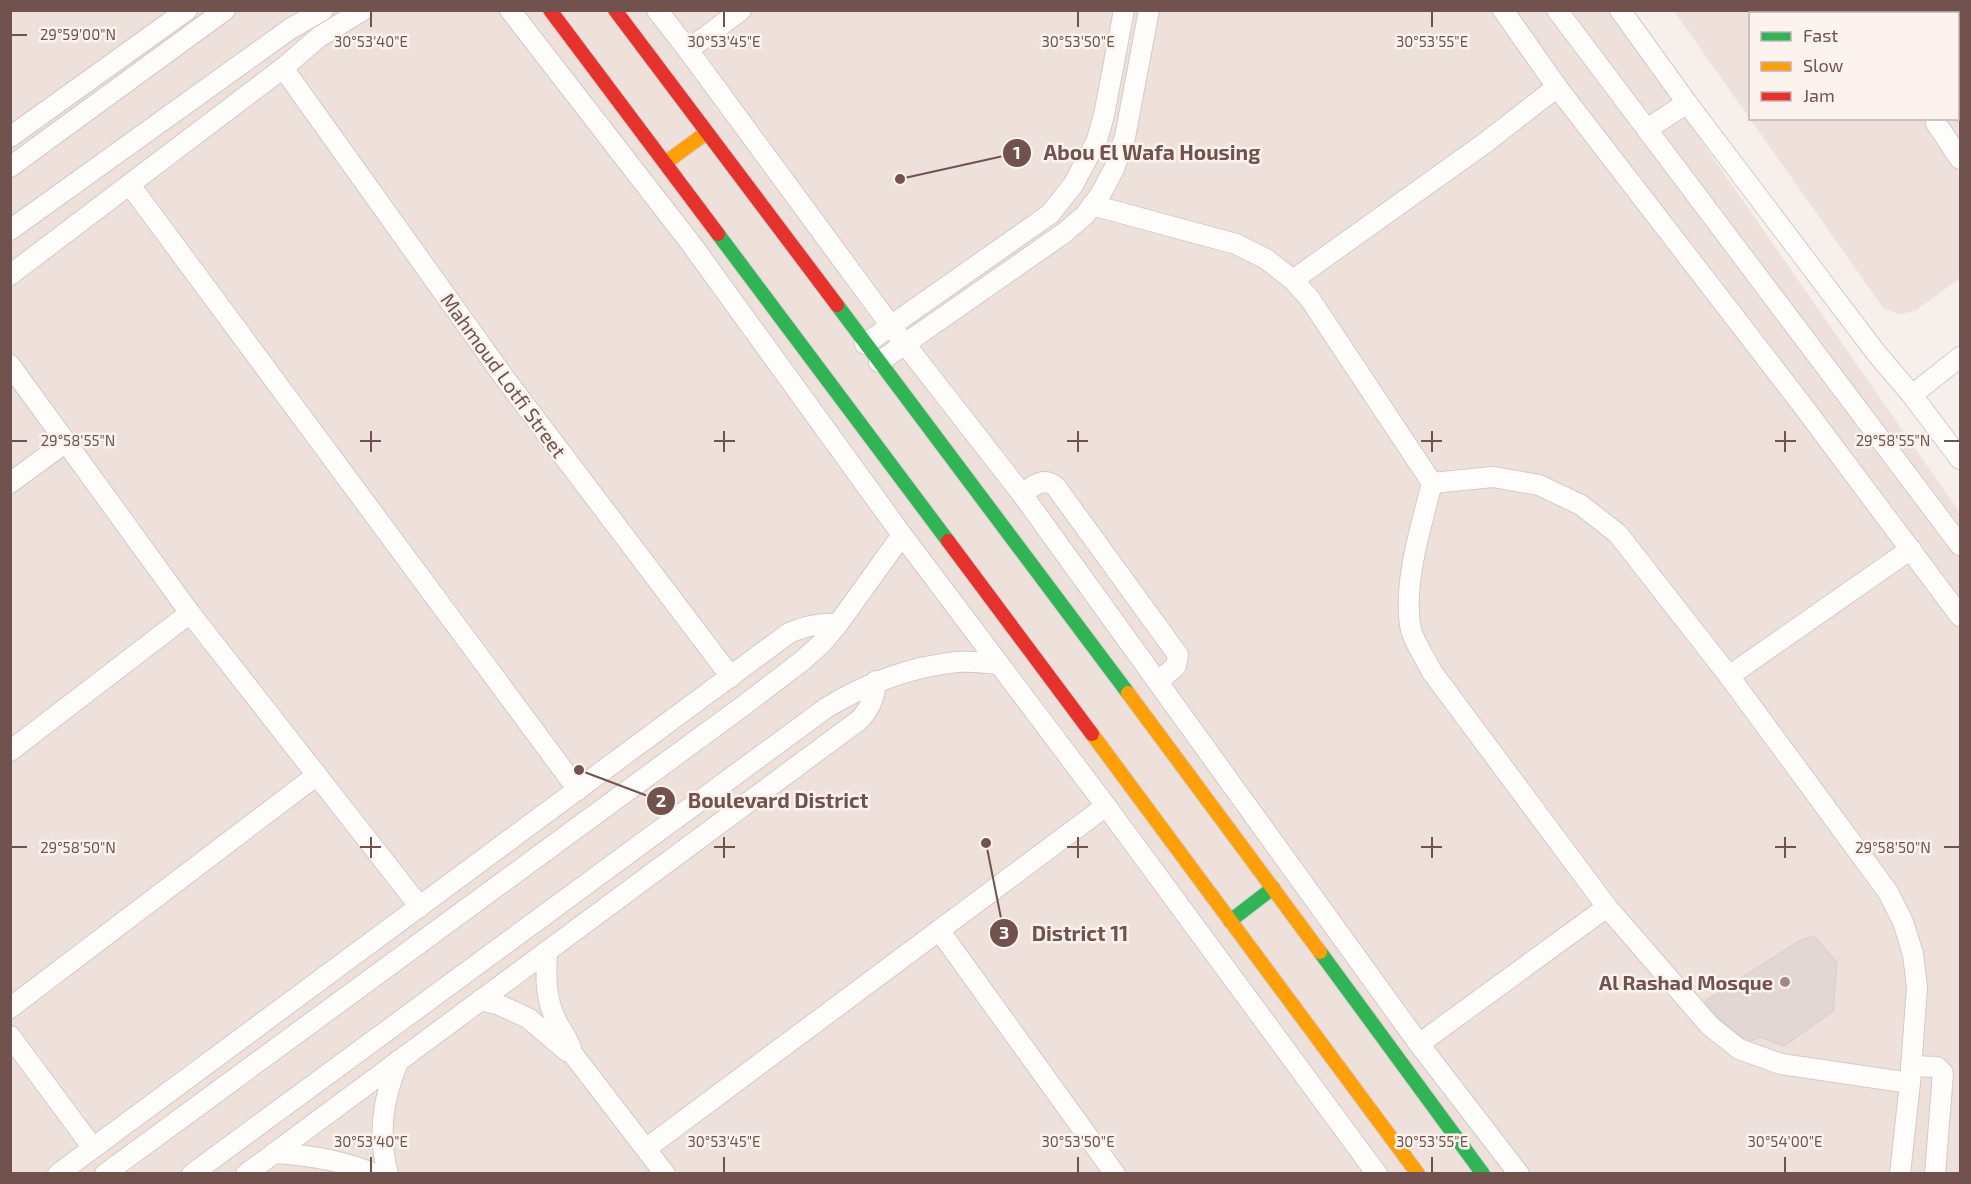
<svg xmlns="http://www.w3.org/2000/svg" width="1971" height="1184" viewBox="0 0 1971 1184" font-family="'Exo 2',sans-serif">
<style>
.residential{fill:#eee0da;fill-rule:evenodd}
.building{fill:#e2d7d4;stroke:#ded1cf;stroke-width:1.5}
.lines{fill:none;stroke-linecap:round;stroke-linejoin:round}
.street-casing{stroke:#d3cac7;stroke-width:22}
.fast-casing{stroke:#d5cbc8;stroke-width:16}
.slow-casing{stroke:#d5cbc8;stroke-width:16}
.jam-casing{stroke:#d5cbc8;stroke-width:16}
.street{stroke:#fefdfc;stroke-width:20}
.fast{stroke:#30b455;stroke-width:14}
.slow{stroke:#ff9f0a;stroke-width:14}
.jam{stroke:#e5322d;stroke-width:14}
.ticks{fill:none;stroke:#71524f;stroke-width:2}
.poi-dot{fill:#a08986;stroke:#fdf3ee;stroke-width:2}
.labels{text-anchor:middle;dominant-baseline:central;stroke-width:5;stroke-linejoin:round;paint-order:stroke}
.street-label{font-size:20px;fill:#71524f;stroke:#fdf3ee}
.poi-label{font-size:20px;font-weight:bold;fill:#71524f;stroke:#fdf3ee;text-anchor:end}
.ticks-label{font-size:15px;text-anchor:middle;fill:#71524f;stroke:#fdf3ee;stroke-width:5;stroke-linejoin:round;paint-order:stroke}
.leader{fill:none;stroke:#71524f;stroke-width:2}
.callout-dot{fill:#71524f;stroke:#fdf3ee;stroke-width:2}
.mark-label{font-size:18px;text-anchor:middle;font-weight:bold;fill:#fff}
.callout-label{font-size:21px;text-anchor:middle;font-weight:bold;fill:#71524f;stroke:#fdf3ee;stroke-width:5;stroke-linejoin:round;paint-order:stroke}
</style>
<rect width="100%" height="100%" fill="#f6efec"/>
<g class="residential">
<polygon points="10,11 1611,11 1960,513 1960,1173 11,1173"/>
<path d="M 1674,11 L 1960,11 L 1960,278 L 1915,311 L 1900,314 L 1884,309 ZM 1750,14 L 1958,14 L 1958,118 L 1750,118 Z"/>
</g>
<polygon class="building" points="1814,936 1837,963 1833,1011 1784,1046 1760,1037 1748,1042 1712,1013 1705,1001 1801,940"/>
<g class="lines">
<defs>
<g id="street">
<polyline points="510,10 692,245 902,535 1106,806 1377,1174"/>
<polyline points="657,10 688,50 891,326 1022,494 1419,1044 1519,1174"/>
<polyline points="1503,10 1557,87 1803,406 1960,616"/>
<polyline points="1557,10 1960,545"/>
<polyline points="1620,10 1687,103 1877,354 1912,395 1960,459"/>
<polyline points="1850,10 1852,14"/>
<polyline points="688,50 741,10"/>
<polyline points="283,68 506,380 731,677"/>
<polyline points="1958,110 1960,108"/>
<polyline points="1936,123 1960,159"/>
<polyline points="1647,129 1687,103"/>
<polyline points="10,137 187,10"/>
<polyline points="10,167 225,10"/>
<polyline points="130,185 578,790"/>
<path d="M 1092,205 L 1236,244 L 1266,259 L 1293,280 L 1310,299 L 1432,483 C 1421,527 1402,586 1411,630 C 1415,644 1426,659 1432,672 L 1607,907 L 1710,1026 L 1739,1049 L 1781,1064 L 1910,1083"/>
<polyline points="10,230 290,29 323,10"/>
<polyline points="10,275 283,68 319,37 363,10"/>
<polyline points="1293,280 1485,143 1557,87"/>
<polyline points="865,344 1050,214 1073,185 1097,140 1104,115 1124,10"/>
<polyline points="879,362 1064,233 1085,215 1100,195 1114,169 1125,137 1149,10"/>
<polyline points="10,365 190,613 420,907"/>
<polyline points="1912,395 1960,357"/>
<polyline points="10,483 66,442"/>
<polyline points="1432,483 1493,477 1539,485 1581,505 1618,534 1729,676 1888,892 1903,922 1913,954 1917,987 1910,1083 1900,1174"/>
<path d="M 1022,494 C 1033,486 1044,476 1056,487 L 1178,655 L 1176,666 L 1159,681"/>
<polyline points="1729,676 1911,549"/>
<polyline points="10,751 190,613"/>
<polyline points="939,930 1115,1174"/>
<path d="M 547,951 C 546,974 545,996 555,1018 C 560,1030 570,1039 572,1053 L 665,1174"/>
<polyline points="480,1000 497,1004 528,1018 567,1051"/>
<polyline points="10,1008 317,775"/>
<polyline points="10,1036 93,1148"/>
<polyline points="1419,1044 1607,907"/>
<polyline points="1911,1066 1937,1067 1943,1073 1935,1174"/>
<polyline points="647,1148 1106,806"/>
<path d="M 274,1153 C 308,1155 342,1160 374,1174"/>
<path d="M 58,1174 L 789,633 C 806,626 819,623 838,624"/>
<polyline points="105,1174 743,706 802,661 822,643 838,624 902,535"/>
<path d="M 192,1174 L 826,708 C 867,683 908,667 957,662 C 970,661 985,663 999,664"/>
<path d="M 246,1174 L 858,721 C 870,710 875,697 876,681"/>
<path d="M 388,1174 C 377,1134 383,1097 399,1060"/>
</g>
<g id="fast">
<polyline points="718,234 948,541"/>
<polyline points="837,305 1128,693"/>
<polyline points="1230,921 1273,888"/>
<polyline points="1320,952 1483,1174"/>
</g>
<g id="slow">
<polyline points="665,163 706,133"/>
<polyline points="1128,693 1320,952"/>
<polyline points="1092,734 1418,1174"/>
</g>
<g id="jam">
<polyline points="550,10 718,234"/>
<polyline points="615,10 837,305"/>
<polyline points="948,541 1092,734"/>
</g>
</defs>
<use href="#street" class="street-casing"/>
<use href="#fast" class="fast-casing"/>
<use href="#slow" class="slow-casing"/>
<use href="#jam" class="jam-casing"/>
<use href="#street" class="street"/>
<use href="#fast" class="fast"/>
<use href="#slow" class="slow"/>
<use href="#jam" class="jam"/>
</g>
<path class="ticks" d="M 371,12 L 371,27M 724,12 L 724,27M 1078,12 L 1078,27M 1432,12 L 1432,27M 12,35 L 27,35M 371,431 L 371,452M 724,431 L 724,452M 1078,431 L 1078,452M 1432,431 L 1432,452M 1785,431 L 1785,452M 12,441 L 27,441M 360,441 L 381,441M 714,441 L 735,441M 1067,441 L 1088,441M 1421,441 L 1442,441M 1775,441 L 1796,441M 1944,441 L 1959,441M 371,837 L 371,858M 724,837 L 724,858M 1078,837 L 1078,858M 1432,837 L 1432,858M 1785,837 L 1785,858M 12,847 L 27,847M 360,847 L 381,847M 714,847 L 735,847M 1067,847 L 1088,847M 1421,847 L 1442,847M 1775,847 L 1796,847M 1944,847 L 1959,847M 371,1157 L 371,1172M 724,1157 L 724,1172M 1078,1157 L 1078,1172M 1432,1157 L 1432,1172M 1785,1157 L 1785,1172"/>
<circle class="poi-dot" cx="1785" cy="982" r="6"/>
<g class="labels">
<g class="street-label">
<text transform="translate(504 375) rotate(54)">Mahmoud Lotfi Street</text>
</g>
<g class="poi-label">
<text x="1773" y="982">Al Rashad Mosque</text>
</g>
</g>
<g class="ticks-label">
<text x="78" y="40">29°59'00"N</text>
<text x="371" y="47">30°53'40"E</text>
<text x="724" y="47">30°53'45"E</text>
<text x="1078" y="47">30°53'50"E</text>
<text x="1432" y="47">30°53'55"E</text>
<text x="78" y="446">29°58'55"N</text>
<text x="1893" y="446">29°58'55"N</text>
<text x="78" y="853">29°58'50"N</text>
<text x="1893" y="853">29°58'50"N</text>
<text x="371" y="1147">30°53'40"E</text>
<text x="724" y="1147">30°53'45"E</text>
<text x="1078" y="1147">30°53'50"E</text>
<text x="1432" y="1147">30°53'55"E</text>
<text x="1785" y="1147">30°54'00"E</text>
</g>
<path class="leader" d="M900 179L1017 153M579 770L661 801M986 843L1004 933"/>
<g class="callout-dot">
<circle cx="900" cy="179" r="6"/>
<circle cx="579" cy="770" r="6"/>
<circle cx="986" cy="843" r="6"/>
<circle cx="1017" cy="153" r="15"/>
<circle cx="661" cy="801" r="15"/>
<circle cx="1004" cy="933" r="15"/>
</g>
<g class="mark-label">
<text x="1017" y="159">1</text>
<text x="661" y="807">2</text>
<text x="1004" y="939">3</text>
</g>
<g class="callout-label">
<text x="1152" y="160">Abou El Wafa Housing</text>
<text x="778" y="808">Boulevard District</text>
<text x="1080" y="941">District 11</text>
</g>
<rect width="1971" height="1184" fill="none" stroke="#71524f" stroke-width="24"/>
<rect x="1749" y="12" width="210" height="108" fill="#fdf3ee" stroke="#c5b3ae" stroke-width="1.5"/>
<rect x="1761" y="32" width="30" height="9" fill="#30b455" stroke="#c5b3ae" stroke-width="1.5"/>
<text x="1803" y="42" font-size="18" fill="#71524f">Fast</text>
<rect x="1761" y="62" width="30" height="9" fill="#ff9f0a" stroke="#c5b3ae" stroke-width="1.5"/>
<text x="1803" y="72" font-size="18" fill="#71524f">Slow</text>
<rect x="1761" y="92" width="30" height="9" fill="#e5322d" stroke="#c5b3ae" stroke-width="1.5"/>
<text x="1803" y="102" font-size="18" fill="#71524f">Jam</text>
</svg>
